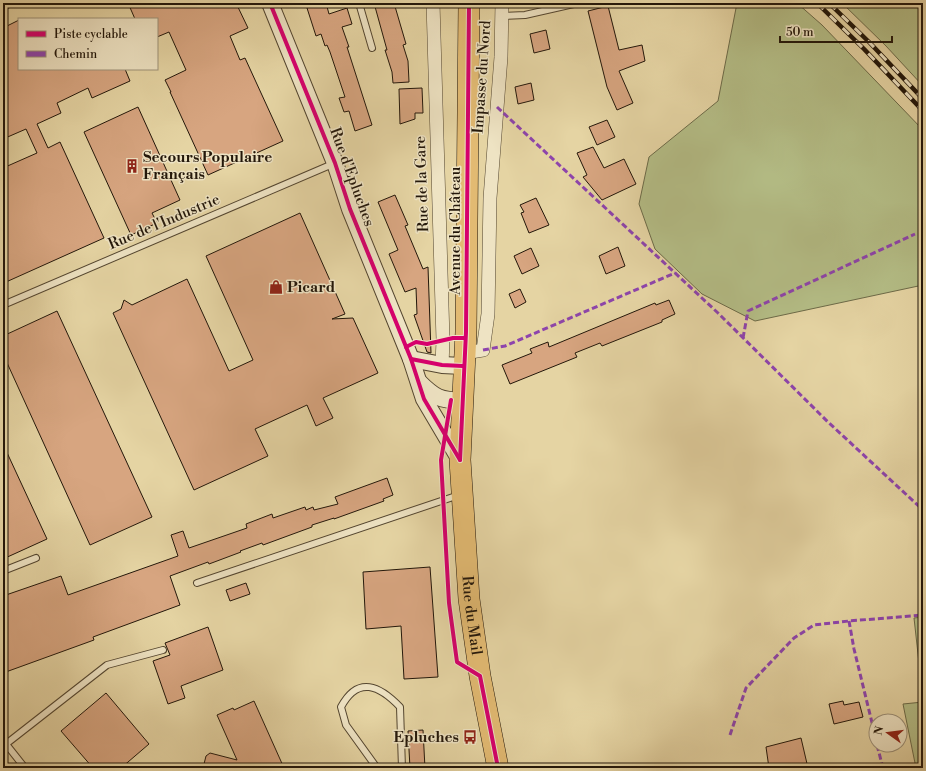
<svg xmlns="http://www.w3.org/2000/svg" width="926" height="771" viewBox="0 0 926 771" font-family="'Libre Bodoni',serif">
<style>
.green{fill:#b4bd86;stroke:#6c6a48}
.building{fill:#d7a580;stroke:#23170a}
.lines{fill:none;stroke-linecap:round;stroke-linejoin:round}
.service-casing{stroke:#544630;stroke-width:8}
.minor-casing{stroke:#544630;stroke-width:14}
.tertiary-casing{stroke:#544630;stroke-width:18}
.primary-casing{stroke:#23170a;stroke-width:22}
.service{stroke:#eee3c3;stroke-width:6}
.minor{stroke:#eee3c3;stroke-width:13}
.tertiary{stroke:#eee3c3;stroke-width:16}
.primary{stroke:#e2ba72;stroke-width:21}
.rail-casing{stroke:#23170a;stroke-width:4.5}
.rail{stroke:#eee3c3;stroke-width:3;stroke-dasharray:9;stroke-linecap:butt}
.quiet{stroke:#8e44ad;stroke-width:3;stroke-dasharray:6 3;stroke-linecap:butt}
.cycleway-casing{stroke:#eee3c3;stroke-width:6}
.cycleway{stroke:#d6006c;stroke-width:4}
.labels{text-anchor:middle;dominant-baseline:central;stroke-width:3;stroke-linejoin:round;paint-order:stroke}
.street-label{font-size:15px;fill:#23170a;stroke:#eee3c3}
.poi-label{font-size:15px;font-weight:bold;fill:#23170a;stroke:#eee3c3;text-anchor:start}
</style>
<rect width="100%" height="100%" fill="#e5d4a3"/>
<filter id="stains"><feTurbulence type="fractalNoise" baseFrequency=".005" numOctaves="4"/><feColorMatrix values="0 0 0 0 .2 0 0 0 0 .09 0 0 0 0 .02 0 0 0 .5 -.17"/></filter>
<radialGradient id="worn" r=".72"><stop offset=".6" stop-color="#630" stop-opacity="0"/><stop offset="1" stop-color="#630" stop-opacity=".3"/></radialGradient>
<g class="green">
<polygon points="737,3 797,3 822,25 923,130 923,285 755,321 702,294 655,249 639,204 649,157 718,101"/>
<polygon points="842,3 916,3 923,6 923,86 886,46"/>
<polygon points="923,617 923,699 914,618"/>
<polygon points="923,702 923,768 916,768 903,704"/>
</g>
<g class="building">
<polygon points="128,3 236,3 248,28 230,36 240,60 245,58 283,141 208,175 170,92 171,92 165,80 186,70 169,32 157,37 157,19 135,19"/>
<polygon points="322,3 326,3 329,14 347,8 352,24 342,27 349,47 347,47 372,125 355,131 349,111 344,112 339,98 345,97 330,52 327,45 325,46 321,34 316,36 307,8"/>
<polygon points="374,3 394,3 406,44 403,45 408,61 409,82 393,83 392,72 385,50 387,50"/>
<polygon points="608,6 619,50 642,45 645,61 619,71 633,103 617,110 607,87 588,11"/>
<polygon points="19,20 19,69 125,69 130,81 92,98 88,88 57,103 61,113 37,124 48,148 60,142 104,238 6,282 3,276 3,168 37,153 26,129 3,139 3,28"/>
<polygon points="546,30 550,49 534,53 530,34"/>
<polygon points="531,83 534,100 518,104 515,87"/>
<polygon points="422,88 423,113 415,113 415,119 400,124 399,89"/>
<polygon points="138,107 180,200 152,213 157,223 131,235 84,132"/>
<polygon points="607,120 615,137 597,145 589,127"/>
<polygon points="593,147 604,168 624,159 636,184 602,200 583,177 587,175 577,153"/>
<polygon points="395,195 408,225 405,226 423,269 428,267 431,353 427,352 414,315 417,314 416,288 405,292 389,254 398,250 378,202"/>
<polygon points="536,198 549,225 529,233 521,213 524,212 520,205"/>
<polygon points="300,213 345,314 332,319 353,318 378,373 323,398 333,418 316,426 307,405 255,429 268,456 194,490 113,313 121,309 124,300 132,305 187,279 229,371 253,360 206,256"/>
<polygon points="618,247 625,266 606,274 599,256"/>
<polygon points="531,248 539,266 522,274 514,256"/>
<polygon points="520,289 526,302 515,308 509,294"/>
<polygon points="669,300 675,314 662,320 662,322 602,346 600,343 575,353 577,357 510,384 502,365 532,353 530,349 548,342 549,347 655,303 656,305"/>
<polygon points="57,311 152,517 90,545 3,354 3,336"/>
<polygon points="3,444 47,539 3,559"/>
<polygon points="387,478 393,495 383,499 384,501 334,519 334,518 312,525 312,527 263,545 262,543 240,551 241,552 209,564 208,562 170,576 180,605 93,637 94,640 3,673 3,596 61,576 68,595 178,556 171,535 183,531 189,548 247,528 246,524 272,514 273,518 305,507 306,510 313,507 314,510 338,504 335,497"/>
<polygon points="430,567 438,677 404,679 401,626 366,629 363,572"/>
<polygon points="246,583 250,594 230,601 226,590"/>
<polygon points="208,627 223,670 181,686 185,698 168,704 153,661 170,655 165,643"/>
<polygon points="106,693 149,744 121,768 93,768 61,731"/>
<polygon points="254,701 284,768 203,768 206,756 210,753 237,760 217,715 233,708 234,710"/>
<polygon points="843,701 844,705 859,702 863,717 834,724 829,704"/>
<polygon points="423,730 425,768 410,768 408,731"/>
<polygon points="801,738 808,768 769,768 766,747"/>
</g>
<g class="lines">
<defs>
<g id="service">
<polyline points="359,3 372,48"/>
<polyline points="3,7 11,3"/>
<polyline points="502,16 525,15 578,3"/>
<polyline points="3,305 335,163"/>
<polyline points="3,571 36,558"/>
<polyline points="197,583 459,495"/>
<polyline points="25,768 6,744 107,665 163,650"/>
<path d="M 377,768 L 346,725 L 341,707 C 358,675 380,686 400,707 L 402,768"/>
</g>
<g id="minor">
<polyline points="433,3 443,340 442,365"/>
<polyline points="464,353 483,350 488,314 490,198 501,57 502,3"/>
</g>
<g id="tertiary">
<polyline points="270,3 335,163 350,209 411,359 424,399 460,460"/>
<polyline points="411,359 442,365 463,366"/>
<path d="M 419,382 C 435,398 440,400 462,401"/>
</g>
<g id="primary">
<path id="s1" d="M 469,3 L 466,332 L 460,460 L 469,599 L 480,676 L 498,768"/>
</g>
</defs>
<use href="#service" class="service-casing"/>
<use href="#minor" class="minor-casing"/>
<use href="#tertiary" class="tertiary-casing"/>
<use href="#primary" class="primary-casing"/>
<use href="#service" class="service"/>
<use href="#minor" class="minor"/>
<use href="#tertiary" class="tertiary"/>
<use href="#primary" class="primary"/>
<defs>
<g id="rail">
<polyline points="817,3 864,49 923,111"/>
<polyline points="829,3 870,43 923,99"/>
</g>
</defs>
<use href="#rail" class="rail-casing"/>
<use href="#rail" class="rail"/>
<g class="quiet">
<polyline points="497,107 718,313 828,422 923,510"/>
<polyline points="743,338 748,311 915,234"/>
<polyline points="483,350 505,346 675,273"/>
<polyline points="849,621 854,649 876,739"/>
<polyline points="730,735 746,688 794,638 814,625 849,621 923,615"/>
<polyline points="877,745 883,768"/>
</g>
<defs>
<g id="cycleway">
<polyline points="270,3 335,163 350,209 411,359 424,399 460,460"/>
<polyline points="406,347 416,342 427,344 453,338 465,338"/>
<polyline points="411,359 442,365 463,366"/>
<polyline points="451,400 441,460 449,603 457,662 480,676 498,768"/>
<polyline points="460,460 466,332 469,3"/>
</g>
</defs>
<use href="#cycleway" class="cycleway-casing"/>
<use href="#cycleway" class="cycleway"/>
</g>
<defs>
<symbol id="building-bare" viewBox="-9 -9 18 18"><path d="M-4-6H4V6H1V3H-1V6H-4ZM-2.5-4.3h1.7v1.8h-1.7ZM.8-4.3h1.7v1.8H.8ZM-2.5-1h1.7V.8h-1.7ZM.8-1h1.7V.8H.8Z" fill="#8f2418" stroke="#eee3c3" stroke-width="2.5" paint-order="stroke"/></symbol>
<symbol id="shop-bare" viewBox="-9 -9 18 18"><path d="M-5-2.5h2.3a2.7 3.5 0 0 1 5.4 0H5L5.5 6h-11ZM-1.5-2.5h3a1.5 2.3 0 0 0-3 0Z" fill="#8f2418" stroke="#eee3c3" stroke-width="2.5" paint-order="stroke"/></symbol>
<symbol id="bus-bare" viewBox="-9 -9 18 18"><path d="M-5-6H5V4H4V6H2V4H-2V6H-4V4H-5ZM-3.5-4V0h7V-4ZM-3.5 1.2v1.5H-2V1.2ZM2 1.2v1.5H3.5V1.2Z" fill="#8f2418" stroke="#eee3c3" stroke-width="2.5" paint-order="stroke"/></symbol>
</defs>
<g fill-rule="evenodd">
<use href="#building-bare" x="122" y="156" width="20" height="20"/>
<use href="#shop-bare" x="266" y="277" width="20" height="20"/>
<use href="#bus-bare" x="460" y="727" width="20" height="20"/>
</g>
<g class="labels">
<g class="street-label">
<text transform="translate(482 77) rotate(-86)">Impasse du Nord</text>
<text transform="translate(352 177) rotate(70)">Rue d'Epluches</text>
<text transform="translate(422 184) rotate(-92)">Rue de la Gare</text>
<text transform="translate(164 222) rotate(-23)">Rue de l'Industrie</text>
<text transform="translate(455 231) rotate(-90)">Avenue du Château</text>
<text stroke="none"><textPath href="#s1" startOffset="613">Rue du Mail</textPath></text>
</g>
<g class="poi-label">
<text x="143" y="157">Secours Populaire<tspan x="143" dy="17">Français</tspan></text>
<text x="287" y="287">Picard</text>
<text x="459" y="737" text-anchor="end">Epluches</text>
</g>
</g>
<rect width="926" height="771" fill="none" stroke="#e5d4a3" stroke-width="16"/>
<rect x="4" y="4" width="918" height="763" fill="none" stroke="#23170a" stroke-width="2"/>
<rect x="8" y="8" width="910" height="755" fill="none" stroke="#23170a"/>
<rect x="18" y="18" width="140" height="52" fill="#eee3c3" stroke="#9d9179"/>
<rect x="26" y="31" width="20" height="6" fill="#d6006c" stroke="#9d9179"/>
<text x="54" y="38" font-size="12" fill="#23170a">Piste cyclable</text>
<rect x="26" y="51" width="20" height="6" fill="#8e44ad" stroke="#9d9179"/>
<text x="54" y="58" font-size="12" fill="#23170a">Chemin</text>
<g transform="translate(888 733) rotate(284)"><circle r="19" fill="#eee3c3" stroke="#9d9179"/>
<path d="M0-3L7 15L0 10L-7 15Z" fill="#8f2418"/>
<text y="-6" font-size="11" font-weight="bold" text-anchor="middle" fill="#23170a">N</text>
</g>
<path d="M780 36v6h112v-6" fill="none" stroke="#23170a" stroke-width="2"/>
<text x="786" y="36" font-size="12" fill="#23170a" stroke="#eee3c3" stroke-width="3" paint-order="stroke">50 m</text>
<rect width="100%" height="100%" filter="url(#stains)"/>
<rect width="100%" height="100%" fill="url(#worn)"/>
</svg>
